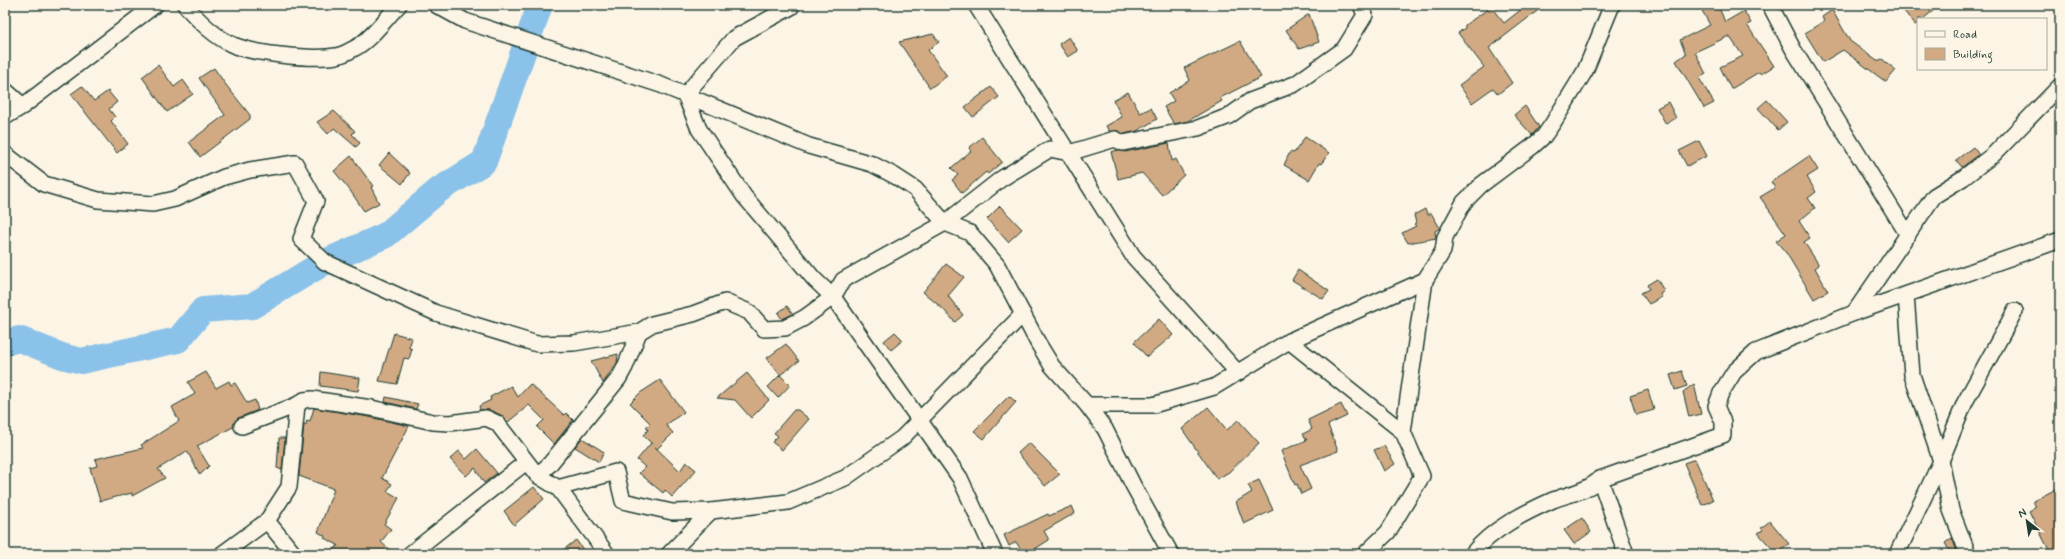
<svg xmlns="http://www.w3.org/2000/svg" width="2065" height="559" viewBox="0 0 2065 559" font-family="Mynerve,sans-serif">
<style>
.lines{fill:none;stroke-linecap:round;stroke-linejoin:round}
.river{stroke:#8bc2e9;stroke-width:26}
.building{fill:#d1aa83;stroke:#1f3d34}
.street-casing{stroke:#1f3d34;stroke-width:18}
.street{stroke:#fcf5e5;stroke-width:15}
</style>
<rect width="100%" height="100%" fill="#fcf5e5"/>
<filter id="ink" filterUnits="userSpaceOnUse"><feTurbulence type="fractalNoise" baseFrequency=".025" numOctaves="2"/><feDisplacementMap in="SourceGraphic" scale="8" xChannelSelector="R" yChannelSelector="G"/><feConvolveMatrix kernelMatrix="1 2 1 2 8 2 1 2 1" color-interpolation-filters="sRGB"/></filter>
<g filter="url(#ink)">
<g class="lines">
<polyline class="river" points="5,343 19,339 62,356 81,361 178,340 203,310 252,306 325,262 386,235 439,190 484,162 540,5"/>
</g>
<g class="building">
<polygon points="1527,5 1545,5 1489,48 1512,83 1498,94 1493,88 1472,103 1459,85 1484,67 1458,33 1465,28 1465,25 1491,7 1504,23"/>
<polygon points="1699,5 1718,5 1725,22 1744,11 1751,23 1747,25 1774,66 1761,74 1759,72 1731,89 1720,67 1743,56 1729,36 1695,52 1706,74 1699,78 1714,103 1704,108 1676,61 1686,54 1680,40 1710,25"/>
<polygon points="1912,5 1940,5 1923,19 1918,19 1918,23 1915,25 1904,11"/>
<polygon points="1832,10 1850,41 1877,61 1882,59 1896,70 1886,82 1843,50 1823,62 1805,33 1824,21 1822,17"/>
<polygon points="1309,14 1319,42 1299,49 1286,30"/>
<polygon points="933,34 939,42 928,50 947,76 930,88 899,42"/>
<polygon points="1069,37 1078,51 1068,57 1059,44"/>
<polygon points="1240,41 1261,77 1220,98 1222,101 1188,121 1174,124 1164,107 1174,101 1169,93 1190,80 1184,68"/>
<polygon points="158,65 174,87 183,80 193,94 167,112 142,77"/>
<polygon points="214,68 226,85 250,115 250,119 200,157 189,142 225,115 199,78"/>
<polygon points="82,86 94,101 108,91 117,102 109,109 115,117 111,121 128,144 117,153 71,94"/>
<polygon points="991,87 999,97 973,117 965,107"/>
<polygon points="1128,92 1140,113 1151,108 1157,119 1137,131 1124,134 1118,131 1109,131 1106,126 1122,117 1113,100"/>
<polygon points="1767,100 1787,122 1778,130 1758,108"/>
<polygon points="1668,102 1676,118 1666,124 1657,108"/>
<polygon points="1525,106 1539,127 1532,135 1514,115"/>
<polygon points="334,111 355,131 352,134 360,143 356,147 334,128 328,134 317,122"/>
<polygon points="982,137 1002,162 988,174 986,172 962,193 952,180 958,175 951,168 971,151 969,148"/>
<polygon points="1305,137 1329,153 1321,164 1319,163 1309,180 1284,165 1290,152 1294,153"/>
<polygon points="1699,141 1707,156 1687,166 1679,151"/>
<polygon points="1169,143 1172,161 1176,159 1184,175 1162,195 1142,173 1118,179 1111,152 1118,150 1125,152"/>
<polygon points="1973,147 1979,155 1962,167 1956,160"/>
<polygon points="389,153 410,173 402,184 379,165"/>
<polygon points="351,156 373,186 371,187 379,203 364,211 349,189 334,171"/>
<polygon points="1809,156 1818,170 1807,177 1816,192 1808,198 1815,208 1799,221 1810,238 1804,242 1819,265 1815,268 1828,291 1814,299 1787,254 1776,241 1786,234 1760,197 1775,188 1771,182"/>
<polygon points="1000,206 1022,229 1008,242 987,219"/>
<polygon points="1425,209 1428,215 1431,213 1440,228 1435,231 1436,238 1408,243 1402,233 1416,226 1414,224 1416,223 1414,215"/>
<polygon points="946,264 964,277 948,296 963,315 955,322 943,309 923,292"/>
<polygon points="1298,270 1329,291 1323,299 1292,280"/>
<polygon points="1657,279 1664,291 1660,294 1662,297 1649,304 1641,293 1649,289 1647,285"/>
<polygon points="787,306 793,314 782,319 778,313"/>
<polygon points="1159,319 1173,335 1147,357 1134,342"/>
<polygon points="895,332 903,340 891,350 884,341"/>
<polygon points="394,333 412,338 409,348 412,349 409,359 404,358 397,384 379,381"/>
<polygon points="786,344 799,361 780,375 767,358"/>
<polygon points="618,354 617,363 603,383 591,361"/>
<polygon points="1682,371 1687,386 1675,390 1670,375"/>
<polygon points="206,372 216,388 229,381 231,385 235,383 247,403 255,400 258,410 238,418 235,421 233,427 197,446 209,466 200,475 187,451 158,469 165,478 132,496 132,493 100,501 90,468 97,466 95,459 143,448 141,445 179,421 172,407 195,394 188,382"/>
<polygon points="321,372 360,378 358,391 320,386"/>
<polygon points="747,373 769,400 751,418 735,400 717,398"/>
<polygon points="780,375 790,385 778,398 768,387"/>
<polygon points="660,380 684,412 666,425 673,433 657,449 643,435 648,430 646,427 650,423 630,403 640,393"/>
<polygon points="530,384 564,415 566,413 573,420 554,444 537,427 544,420 529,405 508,422 501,415 489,410 480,410 479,406 491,400 490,397 511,386 518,397"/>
<polygon points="1694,384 1701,414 1689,417 1683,392"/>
<polygon points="1648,390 1654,410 1636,415 1630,396"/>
<polygon points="1009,396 1016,402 984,439 974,431"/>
<polygon points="386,397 418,404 416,409 385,402"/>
<polygon points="1341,404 1347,416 1328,425 1338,451 1300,465 1311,489 1301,494 1297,484 1295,485 1281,451 1307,440 1303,434 1312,429 1308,420"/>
<polygon points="1208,407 1227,430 1238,420 1259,443 1229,472 1217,479 1182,429"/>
<polygon points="314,408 369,417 409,426 382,478 392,484 387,491 399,498 384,524 391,529 381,542 394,554 331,554 338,545 324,538 325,536 318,532 334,489 299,476 304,424 306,425 307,420 310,421"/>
<polygon points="794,410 798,410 809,419 782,450 772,442 778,436 774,433"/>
<polygon points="279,438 285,438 282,470 277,468"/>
<polygon points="582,438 604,452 599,462 575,447"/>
<polygon points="651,443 680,471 686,462 696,470 672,497 665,490 663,493 639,473 645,467 637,460"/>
<polygon points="1029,443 1060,474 1045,486 1018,453"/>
<polygon points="1384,446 1395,464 1384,471 1374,450"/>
<polygon points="477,449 497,473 484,483 475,468 466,476 450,459 459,451 466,459"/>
<polygon points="1695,459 1713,500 1702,505 1684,463"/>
<polygon points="1259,480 1273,510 1244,524 1236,502 1252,492 1248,485"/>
<polygon points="534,487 544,499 514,525 504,511"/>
<polygon points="2060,487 2060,554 2051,554 2029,511 2036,507 2033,501"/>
<polygon points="1072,506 1075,513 1044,531 1049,540 1027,554 1024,554 1016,542 1009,546 1004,535 1048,514 1049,516"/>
<polygon points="1582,518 1591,532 1574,544 1564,530"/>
<polygon points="1770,521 1789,544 1777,554 1758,533 1763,530 1761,528"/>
<polygon points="1952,538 1958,554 1951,554 1945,543"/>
<polygon points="576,540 586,554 558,554"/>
</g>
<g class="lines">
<defs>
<g id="street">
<path d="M 185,5 C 197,19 214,36 231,44 C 252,54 312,60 336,56 C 341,55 348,52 353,49 C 369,42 386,18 399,5"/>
<polyline points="436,5 465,21 661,85 809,146 872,164 895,176 915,189 945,223 970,233 997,265 1038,343 1052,366 1087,405 1105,429 1133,485 1171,554"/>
<polyline points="791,5 791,7 734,38 685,95 699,129 744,196 814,279 833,297 960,478 995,554"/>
<polyline points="976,5 1133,256 1238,373"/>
<polyline points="1770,5 1793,49 1908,235"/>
<polyline points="5,90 23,106"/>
<polyline points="5,117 23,106 155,5"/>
<polyline points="5,154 44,184 98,200 153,204 175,199 224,177 250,170 295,163 316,201 301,239 325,262 436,313 537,344 574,343 639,332 652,324 693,314 725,302 749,312 764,329 785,328 804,318 833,297 843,280 945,223 1001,179 1050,149 1069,153 1115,139 1123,143 1198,128 1229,116 1250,101 1295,84 1344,49 1365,15 1361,5"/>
<polyline points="1906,295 1912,375 1941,461 1951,510 1968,554"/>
<polyline points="1854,313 1934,196 1963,178 1994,154 2060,86"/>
<polyline points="1289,341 1403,432"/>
<polyline points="1087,405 1153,405 1214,387 1289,341 1425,280"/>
<polyline points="242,426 297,405 304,400 312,399 371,408 433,422 450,423 486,418 497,423 537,475 558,488 607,554"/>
<polyline points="537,475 549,465 619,378 625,367 639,332"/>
<polyline points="1600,479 1626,554"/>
<polyline points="558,488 616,472 623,501 672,512 711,511 788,502 845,478 902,438 1023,314"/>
<polyline points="267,521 294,554"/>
<polyline points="222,554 267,521 289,487 297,405"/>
<polyline points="410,554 526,462"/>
<polyline points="669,554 711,511"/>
<polyline points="1365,554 1388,532 1422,476 1403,432 1425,280 1443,251 1445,237 1464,202 1481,185 1533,146 1544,136 1553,123 1585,71 1612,5"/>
<path d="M 1472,554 C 1492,529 1524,513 1553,500 C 1569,494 1587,491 1600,479 L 1723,435 L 1723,422 L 1716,406 L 1721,393 L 1734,372 L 1756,352 L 1854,313 L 2060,240"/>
<polyline points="1897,554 1941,461 1965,402 2015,311"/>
</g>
</defs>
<use href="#street" class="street-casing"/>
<use href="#street" class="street"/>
</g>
</g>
<rect width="2065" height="559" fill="none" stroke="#fcf5e5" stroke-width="20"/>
<rect x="10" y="10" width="2045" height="539" fill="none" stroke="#1f3d34" stroke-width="1.5" filter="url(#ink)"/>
<rect x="1917" y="18" width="130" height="52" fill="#fcf5e5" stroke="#a4ab9e"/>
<rect x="1925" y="31" width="20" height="6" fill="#fcf5e5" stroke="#a4ab9e"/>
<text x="1953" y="38" font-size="12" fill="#1f3d34">Road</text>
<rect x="1925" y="48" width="20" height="12" fill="#d1aa83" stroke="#a4ab9e"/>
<text x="1953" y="58" font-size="12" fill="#1f3d34">Building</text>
<g transform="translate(2027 521) rotate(330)" stroke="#fcf5e5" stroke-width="3" paint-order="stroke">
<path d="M0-3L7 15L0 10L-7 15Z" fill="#1f3d34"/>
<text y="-6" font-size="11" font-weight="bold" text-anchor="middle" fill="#1f3d34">N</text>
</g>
</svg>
